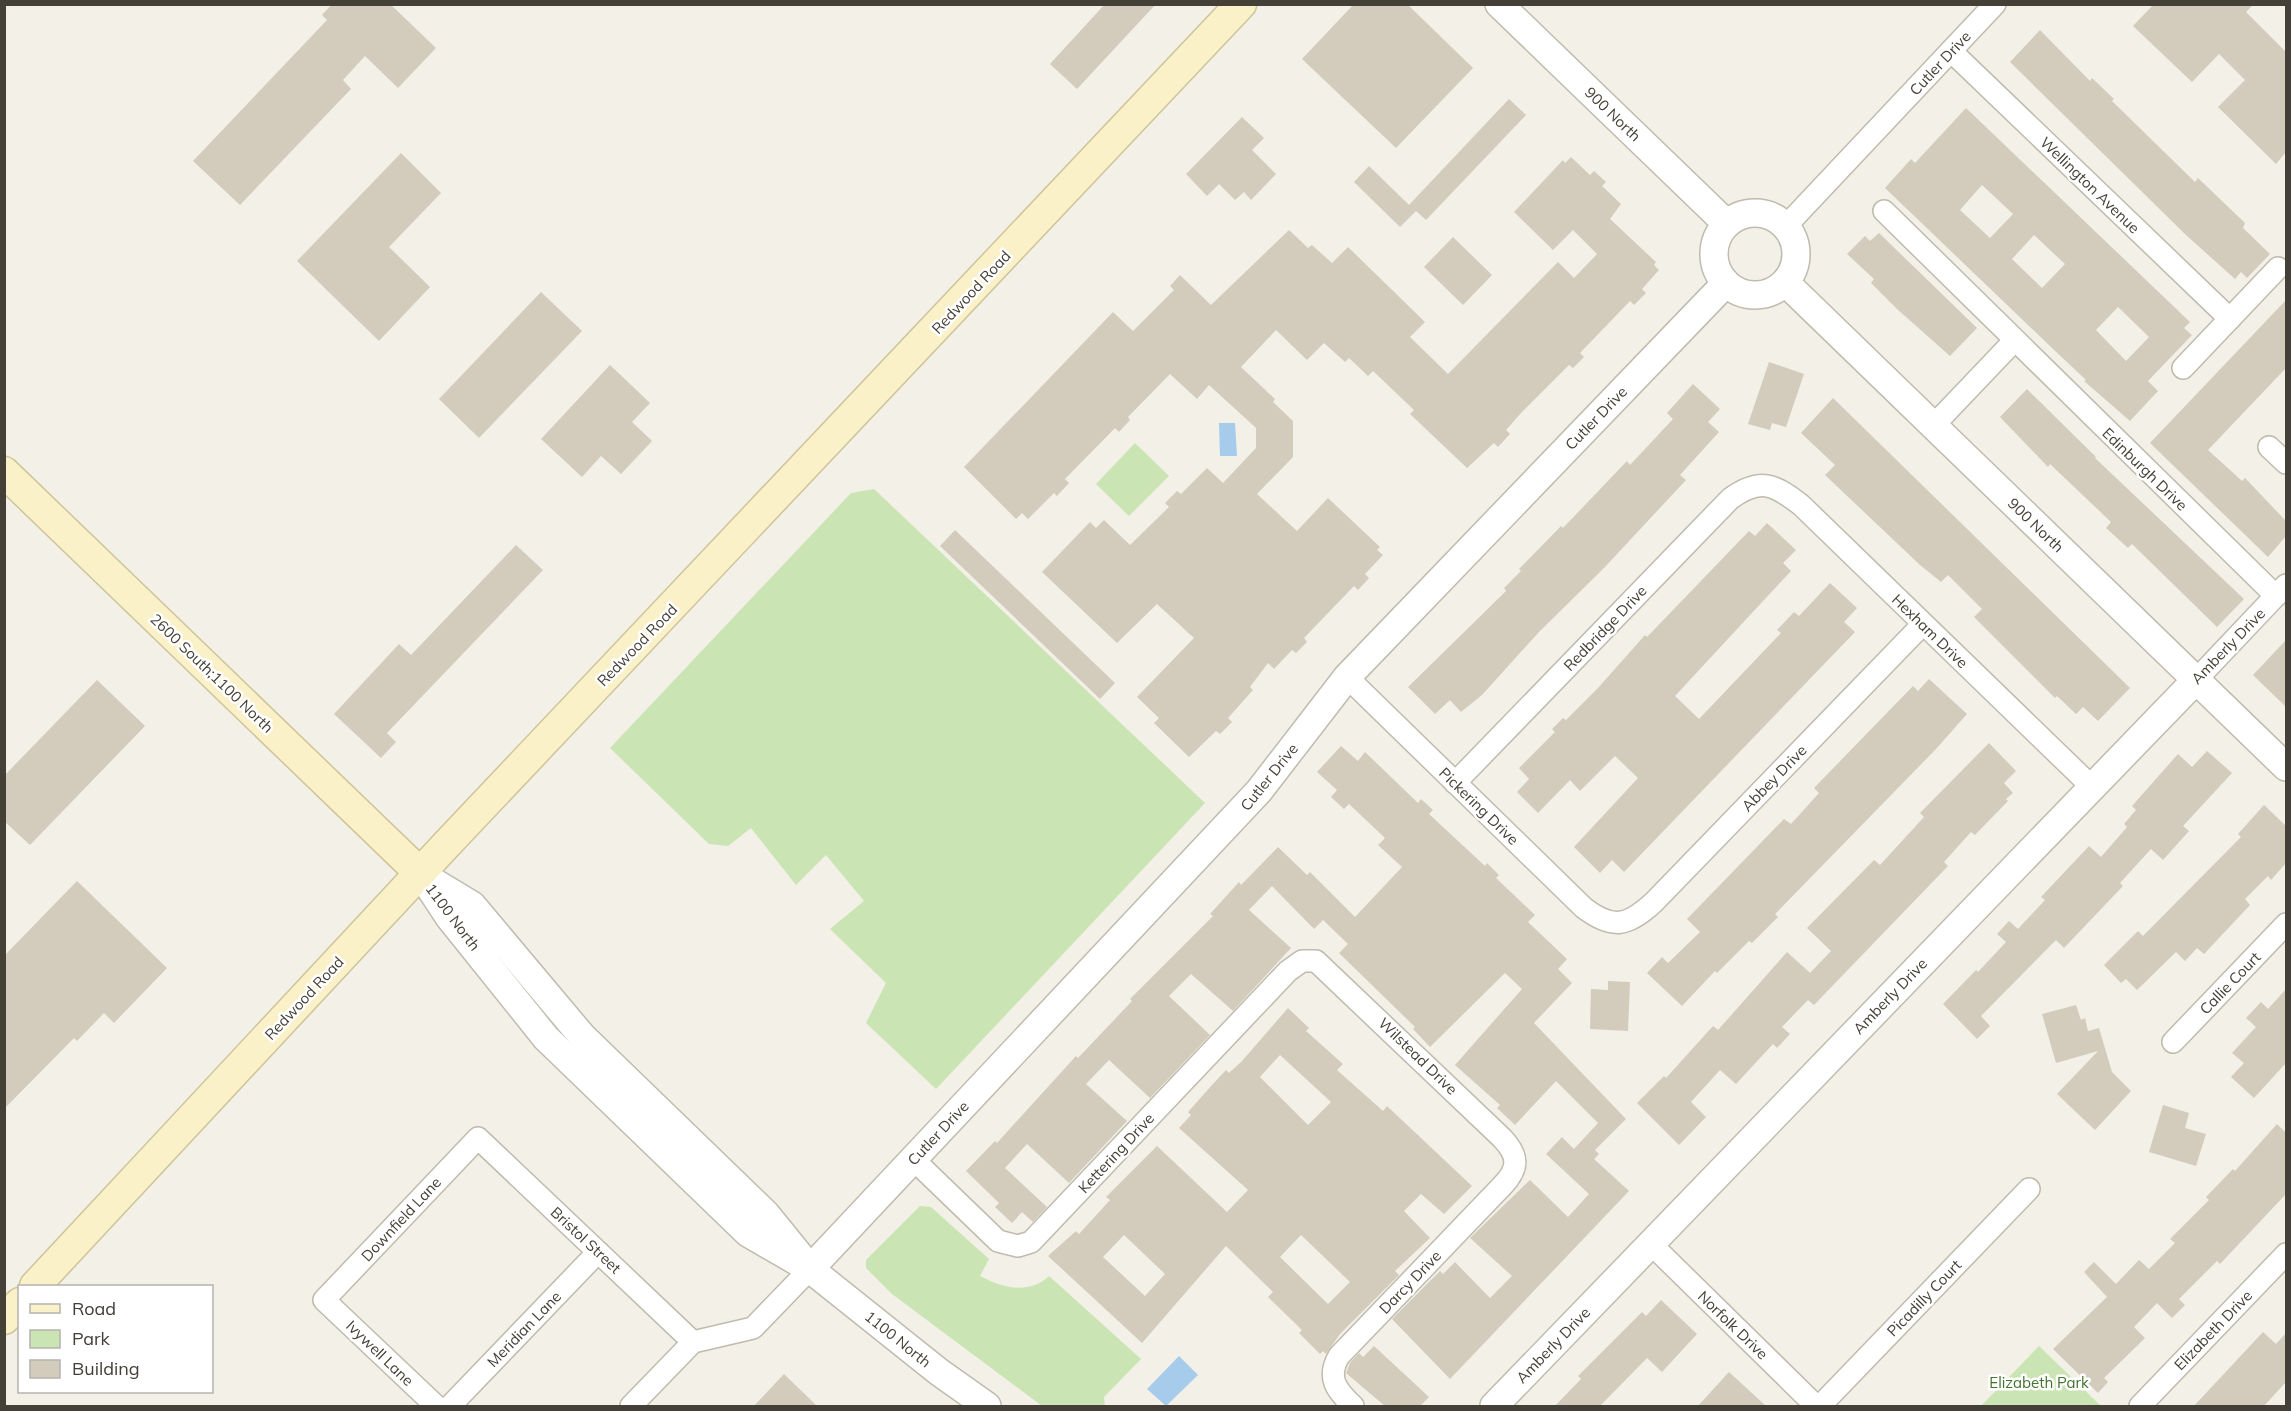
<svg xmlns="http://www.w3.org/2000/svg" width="2291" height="1411" viewBox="0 0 2291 1411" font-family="Mulish,sans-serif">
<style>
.green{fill:#cbe4b3}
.water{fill:#a7cceb}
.building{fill:#d3ccbd;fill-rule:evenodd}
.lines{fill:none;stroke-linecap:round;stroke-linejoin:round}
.minor-casing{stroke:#c0bbad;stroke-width:24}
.tertiary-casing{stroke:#c0bbad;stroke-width:30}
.secondary-casing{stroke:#cfc499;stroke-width:33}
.minor{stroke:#fff;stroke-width:21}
.tertiary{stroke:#fff;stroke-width:27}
.secondary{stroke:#fbf1c9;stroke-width:30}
.labels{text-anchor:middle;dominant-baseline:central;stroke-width:5;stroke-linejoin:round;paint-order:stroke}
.street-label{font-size:15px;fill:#454037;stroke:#fff}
.park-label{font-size:15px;fill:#44732e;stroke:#fff}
</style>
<rect width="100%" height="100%" fill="#f2f0e7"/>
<g class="green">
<polygon points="1135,443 1169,476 1129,516 1096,484"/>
<polygon points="874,489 1205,803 936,1089 866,1023 886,983 830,929 864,901 826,855 796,885 751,828 728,846 709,844 610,748 851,493"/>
<path d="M 920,1206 L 931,1207 L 989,1259 L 980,1276 C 1003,1288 1029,1295 1049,1276 L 1141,1359 L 1104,1397 L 1105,1406 L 1042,1406 L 892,1294 L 866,1268 L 866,1260 Z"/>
<polygon points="2039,1346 2101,1406 1981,1406"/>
</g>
<g class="water">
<polygon points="1219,423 1235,423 1237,456 1220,456"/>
<polygon points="1179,1356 1198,1375 1166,1406 1147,1389"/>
</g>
<g class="building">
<polygon points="332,4 390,4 436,48 398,88 365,56 343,80 351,89 240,205 193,161 327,20 322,15"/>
<polygon points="1105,4 1156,4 1077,89 1050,64"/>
<polygon points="1354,4 1407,4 1473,68 1396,148 1302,59"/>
<polygon points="2154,4 2254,4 2246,12 2286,52 2286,152 2276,164 2218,107 2245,80 2219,54 2192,82 2133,26"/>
<polygon points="2040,30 2090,81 2092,78 2114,99 2112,101 2195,182 2198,178 2245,223 2243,228 2270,254 2247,278 2241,272 2235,279 2186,235 2010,62"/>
<polygon points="1509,99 1526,115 1426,220 1416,211 1400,227 1354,182 1369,166 1409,205"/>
<path d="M 1966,108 L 2190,322 L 2184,328 L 2192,335 L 2148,381 L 2158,391 L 2130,421 L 2084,381 L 2086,380 L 2051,347 L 1885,188 L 1911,159 L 1915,163 ZM 1982,185 L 2013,214 L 1990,238 L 1960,210 ZM 2034,235 L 2065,264 L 2042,288 L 2012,259 ZM 2118,307 L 2149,337 L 2126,361 L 2096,330 Z"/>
<polygon points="1242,117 1264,138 1252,150 1276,174 1251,200 1244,192 1235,200 1219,184 1207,196 1186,174"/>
<polygon points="401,153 441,193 389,247 430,287 379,341 297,261"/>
<polygon points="1571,157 1590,175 1594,171 1606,182 1602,186 1621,204 1610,219 1656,262 1654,265 1659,270 1642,289 1646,293 1634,305 1630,301 1580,353 1584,357 1573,368 1569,365 1522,412 1506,430 1510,434 1498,447 1494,443 1467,468 1410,414 1414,410 1373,371 1368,376 1349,358 1345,362 1324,343 1307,360 1276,330 1241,367 1275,399 1273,402 1293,421 1293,457 1257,494 1297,531 1328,498 1380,547 1377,550 1383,555 1365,574 1369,578 1358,590 1354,586 1304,638 1307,642 1296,653 1292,650 1274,669 1268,663 1250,687 1253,690 1228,718 1232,722 1220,734 1216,731 1189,757 1154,723 1159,718 1137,697 1194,638 1157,604 1117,643 1042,572 1090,522 1096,528 1104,520 1130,545 1169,507 1165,503 1177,491 1181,494 1207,468 1223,483 1256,448 1256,428 1209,385 1197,399 1170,374 1128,417 1130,420 1119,432 1115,428 1065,479 1069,483 1057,496 1054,493 1028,519 1022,513 1016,519 964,467 1113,312 1133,331 1174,290 1170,286 1180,275 1211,305 1289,230 1308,248 1312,245 1332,263 1348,247 1425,322 1410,337 1448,374 1558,262 1574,278 1597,254 1573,230 1553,250 1514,212 1563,160 1565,163"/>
<polygon points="1879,233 1977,328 1950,356 1897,309 1871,283 1874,279 1847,254 1865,236 1870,241"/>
<polygon points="1453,237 1492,275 1463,305 1424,267"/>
<polygon points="541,292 582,331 479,438 439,399"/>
<polygon points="2286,300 2286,368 2208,450 2242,481 2245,478 2286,521 2286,536 2268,557 2150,443"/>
<polygon points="1769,362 1804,374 1786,427 1772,423 1770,430 1748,424"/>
<polygon points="610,365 650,403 632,422 652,441 621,474 601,456 582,477 541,439"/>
<polygon points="1693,384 1720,409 1708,422 1719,432 1680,475 1686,480 1604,568 1539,632 1482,695 1461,712 1450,700 1435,714 1408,687 1506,591 1504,588 1521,571 1519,569 1561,526 1563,528 1627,461 1630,465 1673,419 1667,413"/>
<polygon points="2027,389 2096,457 2095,458 2244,599 2217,627 2132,544 2128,548 2106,528 2111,522 2050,464 2048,467 2000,417"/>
<polygon points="1833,398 2130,688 2098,721 2083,707 2076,714 2057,696 2055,698 1974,617 1982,609 1948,575 1941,582 1920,565 1825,475 1835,465 1801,433"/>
<polygon points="1767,523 1796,550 1783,563 1791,571 1675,696 1699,719 1781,633 1777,630 1794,612 1799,616 1830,583 1857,608 1844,622 1855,632 1624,872 1612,860 1600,873 1574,847 1638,778 1615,756 1580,791 1570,780 1538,813 1517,792 1529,779 1519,768 1555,732 1552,729 1563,718 1566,720 1598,688 1645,635 1647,637 1749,531 1755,536"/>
<polygon points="955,530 1115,683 1100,699 940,546"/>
<polygon points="516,545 543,570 387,733 396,742 381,758 334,714 399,644 411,655"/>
<polygon points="2286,640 2286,707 2253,675"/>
<polygon points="1929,679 1967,714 1936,749 1775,914 1778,917 1752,943 1749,941 1717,973 1715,971 1682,1006 1647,973 1662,957 1668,963 1700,932 1687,919 1784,819 1791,824 1819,793 1814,788 1913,686 1918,691"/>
<polygon points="97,680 145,726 30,845 4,821 4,776"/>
<polygon points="1989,743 2016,771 2004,783 2013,793 2006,799 2008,801 1975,835 1971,832 1944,862 1948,866 1814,1005 1808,1000 1782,1027 1790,1034 1777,1048 1773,1044 1736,1084 1720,1070 1691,1102 1706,1117 1679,1145 1637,1103 1664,1076 1666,1078 1713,1026 1718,1030 1787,952 1810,973 1831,951 1807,928 1874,860 1880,865 1924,817 1920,813"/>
<polygon points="1341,746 1358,761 1365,752 1418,803 1421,799 1433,810 1429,814 1485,866 1487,863 1499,875 1496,878 1535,915 1528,922 1567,959 1558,969 1572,983 1534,1023 1626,1119 1595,1150 1599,1154 1594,1159 1629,1191 1450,1379 1392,1319 1440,1271 1443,1274 1455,1262 1490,1298 1512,1276 1470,1238 1530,1180 1568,1217 1589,1194 1546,1154 1562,1137 1574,1149 1598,1123 1556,1081 1515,1125 1497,1108 1500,1105 1455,1065 1522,989 1505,973 1430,1047 1413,1029 1415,1027 1339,953 1348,944 1323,920 1314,929 1272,886 1249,910 1291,948 1233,1011 1191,974 1169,996 1210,1035 1150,1098 1109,1060 1086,1084 1127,1121 1069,1183 1027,1144 1005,1168 1047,1207 1033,1222 1022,1212 1012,1223 995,1207 999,1203 966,1171 995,1141 997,1143 1076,1056 1078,1058 1132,1001 1130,999 1213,916 1210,914 1239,882 1241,885 1278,847 1307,875 1310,872 1355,917 1402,867 1378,845 1385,838 1349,804 1344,809 1331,797 1337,790 1317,772"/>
<polygon points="2207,751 2232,773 2183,826 2189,831 2163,860 2151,849 2120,883 2123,886 2064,948 2056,940 1981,1016 1990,1026 1977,1039 1943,1004 1976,970 1978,972 2006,942 1997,934 2009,921 2018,929 2045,900 2041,897 2089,846 2101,857 2127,827 2124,824 2136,810 2132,806 2178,754 2192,767"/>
<polygon points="2264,805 2286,826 2286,863 2271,880 2268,876 2245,899 2250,905 2204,954 2197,948 2185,961 2176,952 2137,990 2126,979 2121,983 2104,965 2138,931 2143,936 2241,837 2238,834"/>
<polygon points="77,881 167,968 114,1023 104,1013 77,1041 74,1038 4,1109 4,956"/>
<polygon points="1608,981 1630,982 1628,1031 1590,1029 1591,989 1608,990"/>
<polygon points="2286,989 2286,1063 2254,1098 2231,1077 2244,1063 2232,1053 2256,1027 2246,1018 2261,1002 2268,1009"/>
<polygon points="2076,1005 2081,1020 2085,1018 2088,1031 2099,1028 2112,1072 2131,1091 2095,1130 2057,1094 2098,1051 2056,1063 2042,1014"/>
<path d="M 1288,1008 L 1309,1028 L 1306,1031 L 1343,1064 L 1337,1070 L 1383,1111 L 1387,1106 L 1472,1186 L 1444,1214 L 1421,1194 L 1404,1211 L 1430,1238 L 1395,1271 L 1399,1275 L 1340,1334 L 1326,1354 L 1323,1351 L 1320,1354 L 1299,1333 L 1302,1330 L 1268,1297 L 1273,1292 L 1226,1246 L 1142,1343 L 1048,1256 L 1076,1231 L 1079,1234 L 1110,1200 L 1106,1197 L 1157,1146 L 1227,1212 L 1248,1190 L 1179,1128 L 1191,1115 L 1188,1112 L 1212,1085 L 1226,1070 L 1229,1073 L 1242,1061 ZM 1280,1055 L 1331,1102 L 1308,1125 L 1260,1077 ZM 1124,1235 L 1165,1274 L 1145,1296 L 1103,1257 ZM 1301,1235 L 1350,1282 L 1328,1304 L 1280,1257 Z"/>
<polygon points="2163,1105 2189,1113 2185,1128 2206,1134 2196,1166 2149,1152"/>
<polygon points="2277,1124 2286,1133 2286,1194 2220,1264 2217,1261 2179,1299 2185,1305 2172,1318 2157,1303 2134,1327 2145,1338 2104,1378 2108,1382 2098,1393 2053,1349 2107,1297 2084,1272 2094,1262 2116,1284 2139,1260 2149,1269 2175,1243 2170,1239 2209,1200 2206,1197 2233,1169 2235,1171"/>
<polygon points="1661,1300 1697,1334 1662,1372 1647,1358 1599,1407 1554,1407 1581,1379 1578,1376 1642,1312 1646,1316"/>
<polygon points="2263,1332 2276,1344 2286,1333 2286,1382 2263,1407 2193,1407"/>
<polygon points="1374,1346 1429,1397 1419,1407 1386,1407 1346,1373 1350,1363 1359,1353 1363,1357"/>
<polygon points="1729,1372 1767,1407 1697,1407"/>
<polygon points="784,1374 818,1407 753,1407"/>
</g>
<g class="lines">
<defs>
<g id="minor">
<polyline points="1951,51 2230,319"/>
<polyline points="1884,211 2276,596"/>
<polyline points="1786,226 1995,4"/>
<polyline points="2183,368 2278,268"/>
<polyline points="1933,426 2014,341"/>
<polyline points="2269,447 2286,463"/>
<path d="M 1347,677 L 1584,908 C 1613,930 1628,926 1654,902 L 1923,624"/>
<polyline points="2196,680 2286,585"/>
<path d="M 1455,783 L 1730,499 C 1760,477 1774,484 1801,505 L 2092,787"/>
<polyline points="2173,1042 2286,924"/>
<path d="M 913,1159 L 998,1241 L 1018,1246 L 1031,1242 L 1288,971 L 1302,961 L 1316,961 L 1502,1138 C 1519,1156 1519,1168 1503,1185 L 1339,1356 C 1326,1378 1337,1391 1353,1406"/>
<polyline points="1651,1244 1816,1406"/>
<polyline points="436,1406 324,1300 478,1138 693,1342"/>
<polyline points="450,1406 598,1252"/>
<polyline points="631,1406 693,1342 753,1328 810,1269"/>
<polyline points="1820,1406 2029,1189"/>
<polyline points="2140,1406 2286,1254"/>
</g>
<g id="tertiary">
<polyline points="1499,4 1726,223"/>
<circle cx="1755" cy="254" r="41"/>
<polyline points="1786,283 2286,767"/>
<polyline points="420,873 449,917 546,1038 748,1233 810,1269 939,1372 987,1406"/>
<polyline points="424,876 472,905 582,1036 766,1214 800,1256"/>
<polyline points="810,1269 1259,791 1347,677 1726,283"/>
<polyline points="1494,1406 2196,680"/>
</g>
<g id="secondary">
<polyline points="4,472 420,873"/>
<polyline points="35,1286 446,845 1241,4"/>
<polyline points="4,1319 20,1303"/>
</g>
</defs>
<use href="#minor" class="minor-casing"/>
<use href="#tertiary" class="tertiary-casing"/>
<use href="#secondary" class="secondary-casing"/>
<use href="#minor" class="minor"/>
<use href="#tertiary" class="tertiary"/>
<use href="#secondary" class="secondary"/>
</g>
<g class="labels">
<g class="street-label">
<text transform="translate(1940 63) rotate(-47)">Cutler Drive</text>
<text transform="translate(1613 114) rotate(44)">900 North</text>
<text transform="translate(2090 185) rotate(44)">Wellington Avenue</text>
<text transform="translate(971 292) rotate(-47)">Redwood Road</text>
<text transform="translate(1596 418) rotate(-46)">Cutler Drive</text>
<text transform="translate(2145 469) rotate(44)">Edinburgh Drive</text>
<text transform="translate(2036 525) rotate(44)">900 North</text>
<text transform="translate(1605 628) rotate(-46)">Redbridge Drive</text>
<text transform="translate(1930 631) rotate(44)">Hexham Drive</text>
<text transform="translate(637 645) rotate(-46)">Redwood Road</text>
<text transform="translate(2228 646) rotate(-46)">Amberly Drive</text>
<text transform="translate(212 673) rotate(44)">2600 South;1100 North</text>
<text transform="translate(1269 777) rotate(-51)">Cutler Drive</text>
<text transform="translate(1774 778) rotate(-46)">Abbey Drive</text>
<text transform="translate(1479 806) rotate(44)">Pickering Drive</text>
<text transform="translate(453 917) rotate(53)">1100 North</text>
<text transform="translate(2230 983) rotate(-46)">Callie Court</text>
<text transform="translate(1890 996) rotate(-46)">Amberly Drive</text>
<text transform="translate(304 998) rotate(-47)">Redwood Road</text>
<text transform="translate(1418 1056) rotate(44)">Wilstead Drive</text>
<text transform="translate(938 1133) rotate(-47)">Cutler Drive</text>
<text transform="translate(1116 1153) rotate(-47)">Kettering Drive</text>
<text transform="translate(401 1219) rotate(-47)">Downfield Lane</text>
<text transform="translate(586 1240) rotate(43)">Bristol Street</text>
<text transform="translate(1410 1282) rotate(-46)">Darcy Drive</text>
<text transform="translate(1924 1298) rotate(-46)">Picadilly Court</text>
<text transform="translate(1733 1325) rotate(44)">Norfolk Drive</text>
<text transform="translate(524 1329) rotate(-46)">Meridian Lane</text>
<text transform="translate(2213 1330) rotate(-46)">Elizabeth Drive</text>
<text transform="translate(898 1339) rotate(39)">1100 North</text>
<text transform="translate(1553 1345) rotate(-46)">Amberly Drive</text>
<text transform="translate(380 1353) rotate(44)">Ivywell Lane</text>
</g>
<g class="park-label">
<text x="2039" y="1382">Elizabeth Park</text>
</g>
</g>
<rect width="2291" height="1411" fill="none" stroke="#454037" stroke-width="12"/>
<rect x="18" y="1285" width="195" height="108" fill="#ffffff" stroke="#b5b3af" stroke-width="1.5"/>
<rect x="30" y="1304" width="30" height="9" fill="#fbf1c9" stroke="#b5b3af" stroke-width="1.5"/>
<text x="72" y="1315" font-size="18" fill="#454037">Road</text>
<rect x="30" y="1330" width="30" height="18" fill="#cbe4b3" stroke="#b5b3af" stroke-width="1.5"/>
<text x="72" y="1345" font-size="18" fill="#454037">Park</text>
<rect x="30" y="1360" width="30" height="18" fill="#d3ccbd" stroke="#b5b3af" stroke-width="1.5"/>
<text x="72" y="1375" font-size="18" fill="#454037">Building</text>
</svg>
